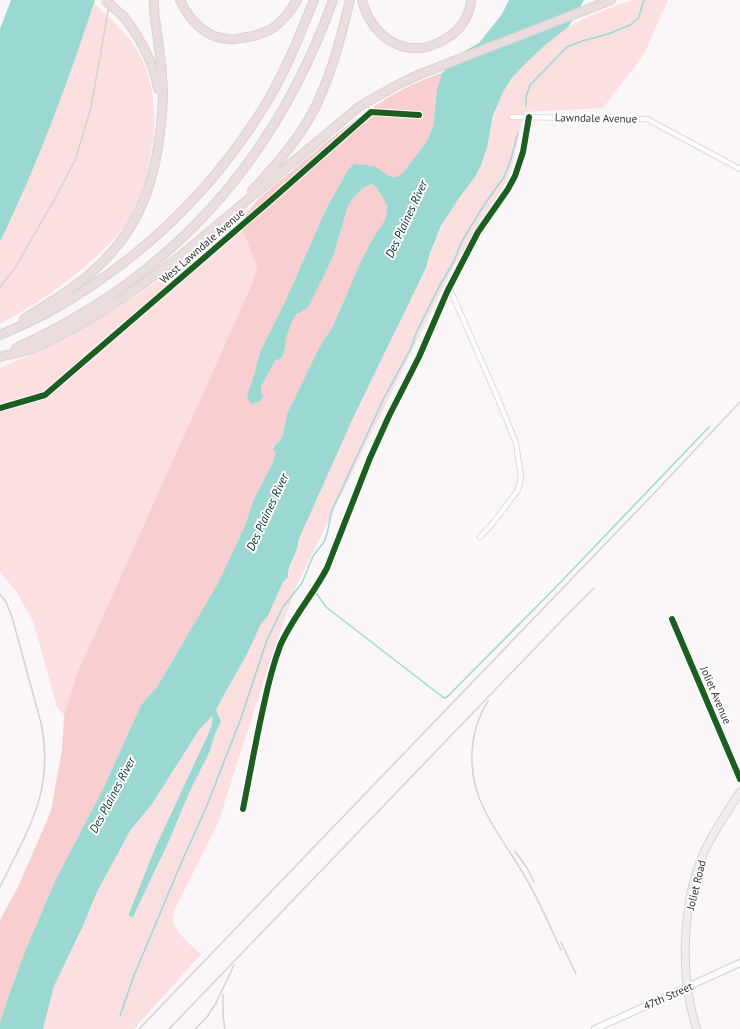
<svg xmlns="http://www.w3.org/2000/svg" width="740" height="1029" viewBox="0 0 740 1029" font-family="'PT Sans',sans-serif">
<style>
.green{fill:#fcdfe0}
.forest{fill:#f8ced0}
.water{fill:#9cd8d2}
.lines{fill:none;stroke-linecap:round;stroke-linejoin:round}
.stream{stroke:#9cd8d2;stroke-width:1.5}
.minor-casing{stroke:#d6d2d3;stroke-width:6}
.secondary-casing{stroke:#d6d2d3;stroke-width:8}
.primary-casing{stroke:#d5d3d3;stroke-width:9}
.motorway-casing{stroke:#d5d3d3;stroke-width:10}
.minor{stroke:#fefefe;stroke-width:4.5}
.secondary{stroke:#fefefe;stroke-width:6}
.primary{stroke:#f2ebec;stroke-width:7}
.motorway{stroke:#ebddde;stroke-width:8}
.rail{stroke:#d4d2d2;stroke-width:1.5}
.motorway-bridge-casing{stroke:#d5d3d3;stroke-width:10;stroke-linecap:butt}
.motorway-bridge{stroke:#ebddde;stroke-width:8}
.cycleway-casing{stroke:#fff;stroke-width:8}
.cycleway{stroke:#1b5e20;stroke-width:6}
.labels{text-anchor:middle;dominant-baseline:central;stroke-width:4;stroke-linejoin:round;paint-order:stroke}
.street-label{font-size:11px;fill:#343232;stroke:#fff}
.water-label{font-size:12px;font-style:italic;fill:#04302d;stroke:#fff}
</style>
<rect width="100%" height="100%" fill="#fbf6f7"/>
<g class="green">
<path d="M 632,0 L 668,0 L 644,54 L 603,108 L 524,112 L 509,177 L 452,269 L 295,589 L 263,683 L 218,823 L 176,907 C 175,910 172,916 173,919 C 174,932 192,946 201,954 L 134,1029 L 43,1029 L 54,986 L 82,928 L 97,892 L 130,831 L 152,804 L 199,730 L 211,716 L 213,718 L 210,730 L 156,846 L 129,913 L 129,916 L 133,917 L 169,841 L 189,793 L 210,751 L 215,734 L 221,721 L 216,710 L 225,693 L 246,656 L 261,624 L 268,616 L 283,582 L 287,579 L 294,553 L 299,544 L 298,541 L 328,470 L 426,268 C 433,244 442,222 456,202 C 464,190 474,180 481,167 C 490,148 489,125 498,105 C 501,96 505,86 512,78 C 524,62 552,35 570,26 C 590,15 611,7 632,0 Z"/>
<path d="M 94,3 C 110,18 129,35 140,55 C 154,83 157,115 152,146 C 148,171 143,196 130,218 C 123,230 112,241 103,250 C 72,280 37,304 0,324 L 0,242 L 20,200 L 84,33 Z"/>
<path d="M 248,210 L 241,222 L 243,232 L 257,266 L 251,286 L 76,676 L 64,716 L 57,707 L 33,621 L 16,591 L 0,572 L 0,368 C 57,344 111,314 162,278 C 192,257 220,233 248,210 Z"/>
</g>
<path class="forest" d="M 442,73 L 437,89 L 433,127 L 427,141 L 408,167 L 403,174 L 396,177 L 389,176 L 375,166 L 348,170 L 327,207 L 284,304 L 260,352 L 252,382 L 247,394 L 261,394 L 261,387 L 270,370 L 275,361 L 282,358 L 285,349 L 286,338 L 292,322 L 320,282 L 333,257 L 348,206 L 353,198 L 363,188 L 372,184 L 377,188 L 387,205 L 386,218 L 382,227 L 373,238 L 361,261 L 333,326 L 319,348 L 287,414 L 283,434 L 279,442 L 274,444 L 273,449 L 276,452 L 273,462 L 254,499 L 244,528 L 218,583 L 157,687 L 141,705 L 103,789 L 55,881 L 26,949 L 0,1023 L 0,920 L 18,887 L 51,811 L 62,750 L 64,716 L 76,676 L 251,286 L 257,266 L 243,232 L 241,222 C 253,200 275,185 294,169 C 340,131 385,91 442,73 Z"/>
<g class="water">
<path d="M 11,0 L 95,0 C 68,82 38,164 0,242 L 0,29 Z"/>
<path d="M 509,0 L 584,0 L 569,26 L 543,47 L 525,64 L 511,79 L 503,92 L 493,116 L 487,148 L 481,166 L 475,177 L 457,201 L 441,226 L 430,253 L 426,268 L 353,418 L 298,541 C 300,550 287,564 288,577 L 283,582 L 268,616 L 261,624 L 246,656 L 225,693 L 216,710 L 221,721 L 215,734 L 210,751 L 189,793 L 169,841 L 133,917 L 129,916 L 129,913 L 156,846 L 210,730 L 213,718 L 212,716 L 199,730 L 152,804 L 130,831 L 97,892 L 82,928 L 54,986 L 43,1029 L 0,1029 L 0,1023 L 8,998 L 26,949 L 55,881 L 103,789 L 141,705 L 157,687 L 218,583 L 244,528 L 254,499 L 273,462 L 276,452 L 273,449 L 275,444 L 279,442 L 283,434 L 287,414 L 319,348 L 333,326 L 361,261 L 373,238 L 381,227 L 386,218 L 387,205 L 377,188 L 372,184 L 363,188 L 353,198 L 348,206 L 333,257 L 308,307 L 297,314 L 292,322 L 286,338 L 285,349 L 282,358 L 275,361 L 270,370 L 261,387 L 261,394 L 263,396 L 260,401 L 252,404 L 249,401 L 247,394 L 252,382 L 260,352 L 284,304 L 327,207 L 348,170 L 354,164 L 375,166 L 389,176 L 396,177 L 403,173 L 427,141 L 433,127 L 437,89 L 442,73 L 465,51 L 479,43 L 502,14 Z"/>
</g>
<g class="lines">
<g class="stream">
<polyline points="526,106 526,97 530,85 567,47 582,41 608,34 630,25 638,19 644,0"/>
<polyline points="316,593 326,607 444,698 447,697 555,588 709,427"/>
<polyline points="120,1016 133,978 182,861 206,808 227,754 240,721 267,640 283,607 302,583 313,556 324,542 327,534 332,510 384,398 411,348 417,331 440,285 453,263 462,241 484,205 504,177 511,159 518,133"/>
</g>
<defs>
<g id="minor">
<polyline points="512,117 647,119 740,169"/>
<polyline points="449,287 496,394 516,443 521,477 518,490 493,523 480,537"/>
<polyline points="0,408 45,395 270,201 371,112 419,115"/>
<polyline points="672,619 740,779"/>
<path d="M 243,809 C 250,774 256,739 264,704 C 268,685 273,665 280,646 C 292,618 313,595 327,568 L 370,458 L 389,416 L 419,357 L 447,292 L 478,232 L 508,189 L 515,176 L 523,152 L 529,117"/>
</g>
<polyline id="secondary" points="595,1029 740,963"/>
<path id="primary" d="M 697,1029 C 679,978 682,902 704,852 C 714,831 727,812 740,792"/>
<g id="motorway">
<path d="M 180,0 C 189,20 206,38 228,39 C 232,40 237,39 241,38 C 252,37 263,34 273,28 C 284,20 290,11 297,0"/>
<path d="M 362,0 C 373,42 412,63 450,36 C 462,28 470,14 471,0"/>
<path d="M 124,17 C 140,38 154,63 158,89"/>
<path d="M 252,191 C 277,164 306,131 320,97 C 334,65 342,33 350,0"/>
<path d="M 24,319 C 47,304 71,291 91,273 C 133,236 151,196 159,141 C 161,125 163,107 163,90 C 162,71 160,52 157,33 C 156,22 153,11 154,0"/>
<path d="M 0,335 C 16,328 32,321 47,313 C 139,262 212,192 267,102 C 286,70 300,35 314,0"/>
<path d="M 16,348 C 171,278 276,160 333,0"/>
<path d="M 0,357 C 11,354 23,352 33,348 C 85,325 134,292 179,257 L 360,106 L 399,84 L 418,75 L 611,0"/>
</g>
</defs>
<use href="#minor" class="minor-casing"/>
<use href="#secondary" class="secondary-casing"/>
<use href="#primary" class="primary-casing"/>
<use href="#motorway" class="motorway-casing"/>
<use href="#minor" class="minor"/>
<use href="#secondary" class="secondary"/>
<use href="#primary" class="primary"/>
<use href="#motorway" class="motorway"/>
<g class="rail">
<polyline points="0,287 15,268 58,193 76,158 91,107 110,0"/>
<path d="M 0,594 L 6,602 L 12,617 L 41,723 C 55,791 28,829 0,887"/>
<path d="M 488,701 C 467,735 467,776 485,811 C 496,833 511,853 523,873 C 538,898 549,924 561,950"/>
<polyline points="515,851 527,868 534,882"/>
<polyline points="561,942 576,974"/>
<polyline points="223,994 223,1015 225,1029"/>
<polyline points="139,1029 660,487 740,402"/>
<polyline points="169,1029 566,616 594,588"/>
<polyline points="195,1029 207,1017 216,1003 234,965"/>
</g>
<defs>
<polyline id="motorway-bridge" points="105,0 124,17"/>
</defs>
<use href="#motorway-bridge" class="motorway-bridge-casing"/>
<use href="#motorway-bridge" class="motorway-bridge"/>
<defs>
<g id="cycleway">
<polyline points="0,408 45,395 270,201 371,112 419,115"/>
<polyline points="672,619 740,779"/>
<path d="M 243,809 C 250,774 256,739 264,704 C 268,685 273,665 280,646 C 292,618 313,595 327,568 L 370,458 L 389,416 L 419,357 L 447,292 L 478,232 L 508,189 L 515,176 L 523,152 L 529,117"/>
</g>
</defs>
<use href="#cycleway" class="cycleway-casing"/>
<use href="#cycleway" class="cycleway"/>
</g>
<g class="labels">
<g class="street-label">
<text transform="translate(596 118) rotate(1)">Lawndale Avenue</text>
<text transform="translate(202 246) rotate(-41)">West Lawndale Avenue</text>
<text transform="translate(716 695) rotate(67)">Joliet Avenue</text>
<text transform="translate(696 885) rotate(-76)">Joliet Road</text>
<text transform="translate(668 996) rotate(-24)">47th Street</text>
</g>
<g class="water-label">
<text transform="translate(406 219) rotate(-65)">Des Plaines River</text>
<text transform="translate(267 512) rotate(-65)">Des Plaines River</text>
<text transform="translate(112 795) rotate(-62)">Des Plaines River</text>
</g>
</g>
</svg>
